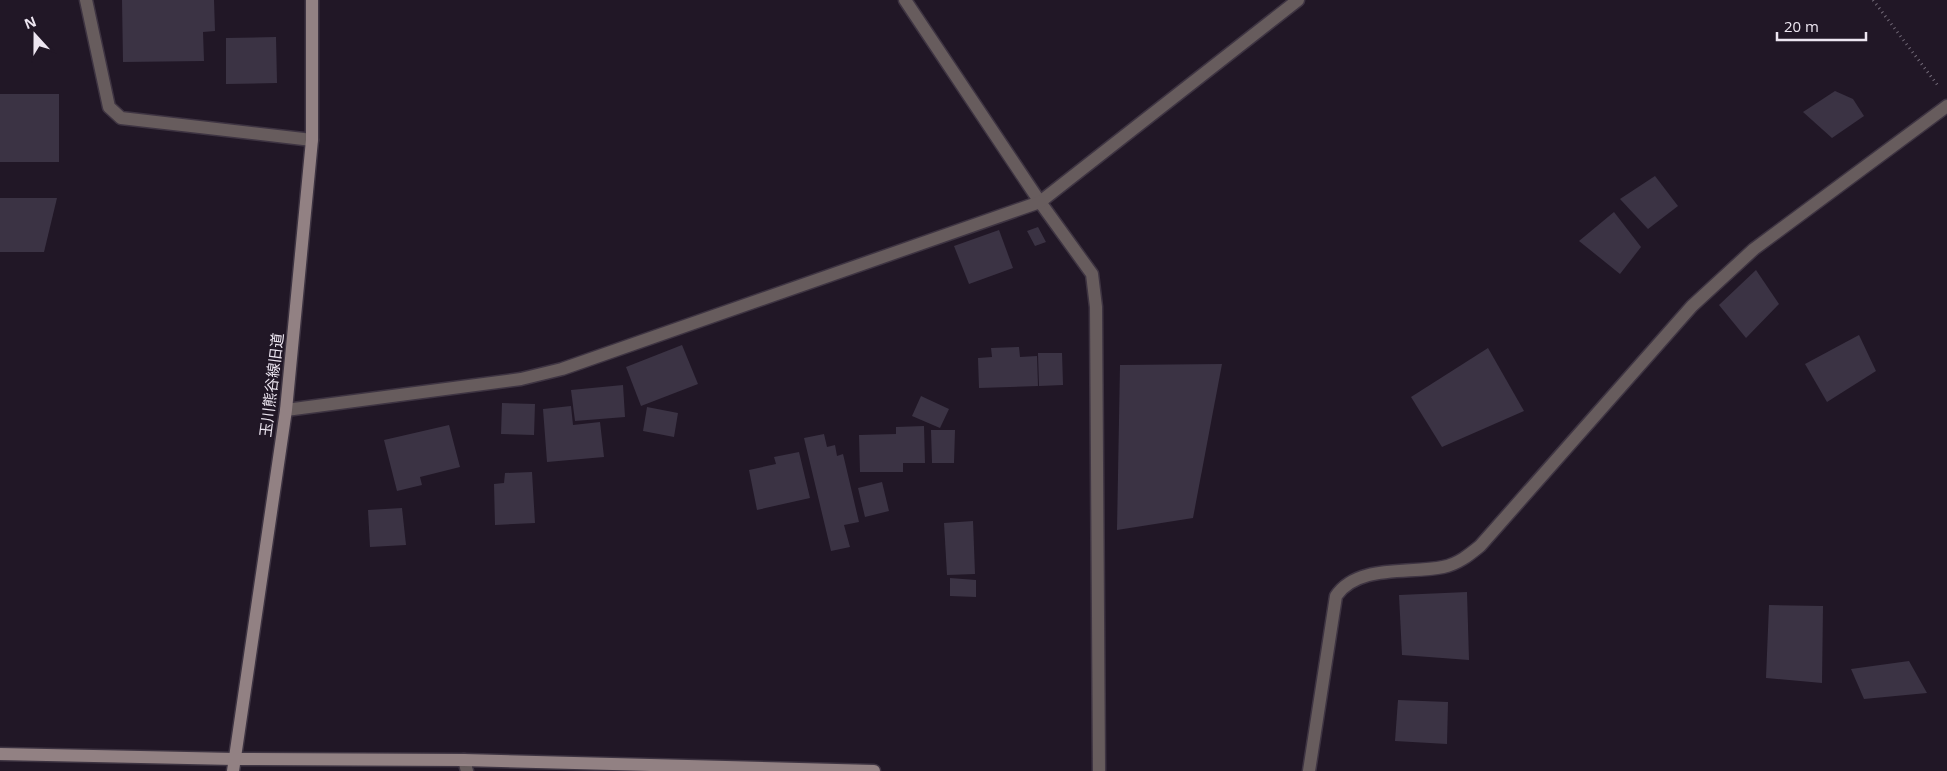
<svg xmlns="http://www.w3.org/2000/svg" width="1947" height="771" viewBox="0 0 1947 771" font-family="'Open Sans','Noto Sans JP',sans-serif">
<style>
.building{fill:#3b3344}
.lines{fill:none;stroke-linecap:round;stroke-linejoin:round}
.street-casing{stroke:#3e3442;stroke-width:15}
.secondary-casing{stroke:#3e3442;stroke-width:15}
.path{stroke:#736a78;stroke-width:3;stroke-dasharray:1 4;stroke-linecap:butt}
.street{stroke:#675c5d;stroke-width:12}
.secondary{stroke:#928183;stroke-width:12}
.labels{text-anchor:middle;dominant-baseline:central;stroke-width:4;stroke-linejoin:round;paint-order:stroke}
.street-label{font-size:15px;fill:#ede6f1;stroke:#211726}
</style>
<rect width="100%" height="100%" fill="#211726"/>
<g class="building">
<polygon points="122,0 214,0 215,31 203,32 204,61 123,62"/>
<polygon points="276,37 277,83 226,84 226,38"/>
<polygon points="1835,91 1853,99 1864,116 1832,138 1803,112"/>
<rect x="0" y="94" width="59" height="68"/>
<polygon points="1655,176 1678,206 1648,229 1620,199"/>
<polygon points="0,198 57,198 44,252 0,252"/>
<polygon points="1614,212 1641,247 1620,274 1579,241"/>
<polygon points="1038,227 1046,242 1035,246 1027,231"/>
<polygon points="999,230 1013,268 969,284 954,246"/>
<polygon points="1756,270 1779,304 1746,338 1719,305"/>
<polygon points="1859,335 1876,371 1827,402 1805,364"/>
<polygon points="682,345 698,384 641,406 626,367"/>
<polygon points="1019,347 1020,357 1037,356 1038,386 979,388 978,358 992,357 991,348"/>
<polygon points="1488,348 1524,411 1442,447 1411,397"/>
<polygon points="1038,353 1062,353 1063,385 1039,386"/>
<polygon points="1222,364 1193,518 1117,530 1120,365"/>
<polygon points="623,385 625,417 575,421 571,390"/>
<polygon points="921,396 949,409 940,428 912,416"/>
<polygon points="502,403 535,404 534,435 501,434"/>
<polygon points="571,406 573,425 600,422 604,457 547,462 543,409"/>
<polygon points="647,407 678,413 674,437 643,431"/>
<polygon points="449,425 460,467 420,477 422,485 397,491 384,440"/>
<polygon points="924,426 925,463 903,463 903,472 860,472 859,435 896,434 896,427"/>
<polygon points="931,430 955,430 954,463 932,463"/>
<polygon points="824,434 827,447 835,445 837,456 843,454 859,522 844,525 850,547 831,551 804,438"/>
<polygon points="799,452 810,498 757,510 749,470 776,464 774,457"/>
<polygon points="532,472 535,523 495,525 494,484 504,483 505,473"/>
<polygon points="882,482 889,511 865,517 858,488"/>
<polygon points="402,508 406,545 370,547 368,510"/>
<polygon points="973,521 975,574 947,575 944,523"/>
<polygon points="950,578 976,580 976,597 950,596"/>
<polygon points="1467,592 1469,660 1402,655 1399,595"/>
<polygon points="1769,605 1823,606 1822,683 1766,678"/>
<polygon points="1909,661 1927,693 1864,699 1851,669"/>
<polygon points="1398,700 1448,702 1447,744 1395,741"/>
</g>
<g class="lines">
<defs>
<g id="street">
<polyline points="86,0 109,107 121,118 312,140"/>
<polyline points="905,0 1040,202 1092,274 1096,307 1099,771"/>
<polyline points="286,410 521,379 562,369 1040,202 1298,0"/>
<polyline points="464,760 467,771"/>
<path d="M 1309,771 L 1336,596 C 1357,564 1409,574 1443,567 C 1458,564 1469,555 1480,546 L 1692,306 L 1754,249 L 1947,106"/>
</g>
<g id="secondary">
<polyline points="0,754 234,759 464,760 874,771"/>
<polyline points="233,771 286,410 312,140 312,0"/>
</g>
</defs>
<use href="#street" class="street-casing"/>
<use href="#secondary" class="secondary-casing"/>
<polyline class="path" points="1873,0 1939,87"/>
<use href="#street" class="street"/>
<use href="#secondary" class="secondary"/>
</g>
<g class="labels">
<g class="street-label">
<text transform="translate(271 385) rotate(-83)">玉川熊谷線旧道</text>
</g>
</g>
<g transform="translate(35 35) rotate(339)" stroke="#211726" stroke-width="4" paint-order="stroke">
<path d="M0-4L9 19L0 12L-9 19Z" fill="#ede6f1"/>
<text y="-8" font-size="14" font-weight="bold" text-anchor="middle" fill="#ede6f1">N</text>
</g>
<path d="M1777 32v8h89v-8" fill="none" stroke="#ede6f1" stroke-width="2.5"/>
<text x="1784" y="32" font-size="15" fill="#ede6f1" stroke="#211726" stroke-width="4" paint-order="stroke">20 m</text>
</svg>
